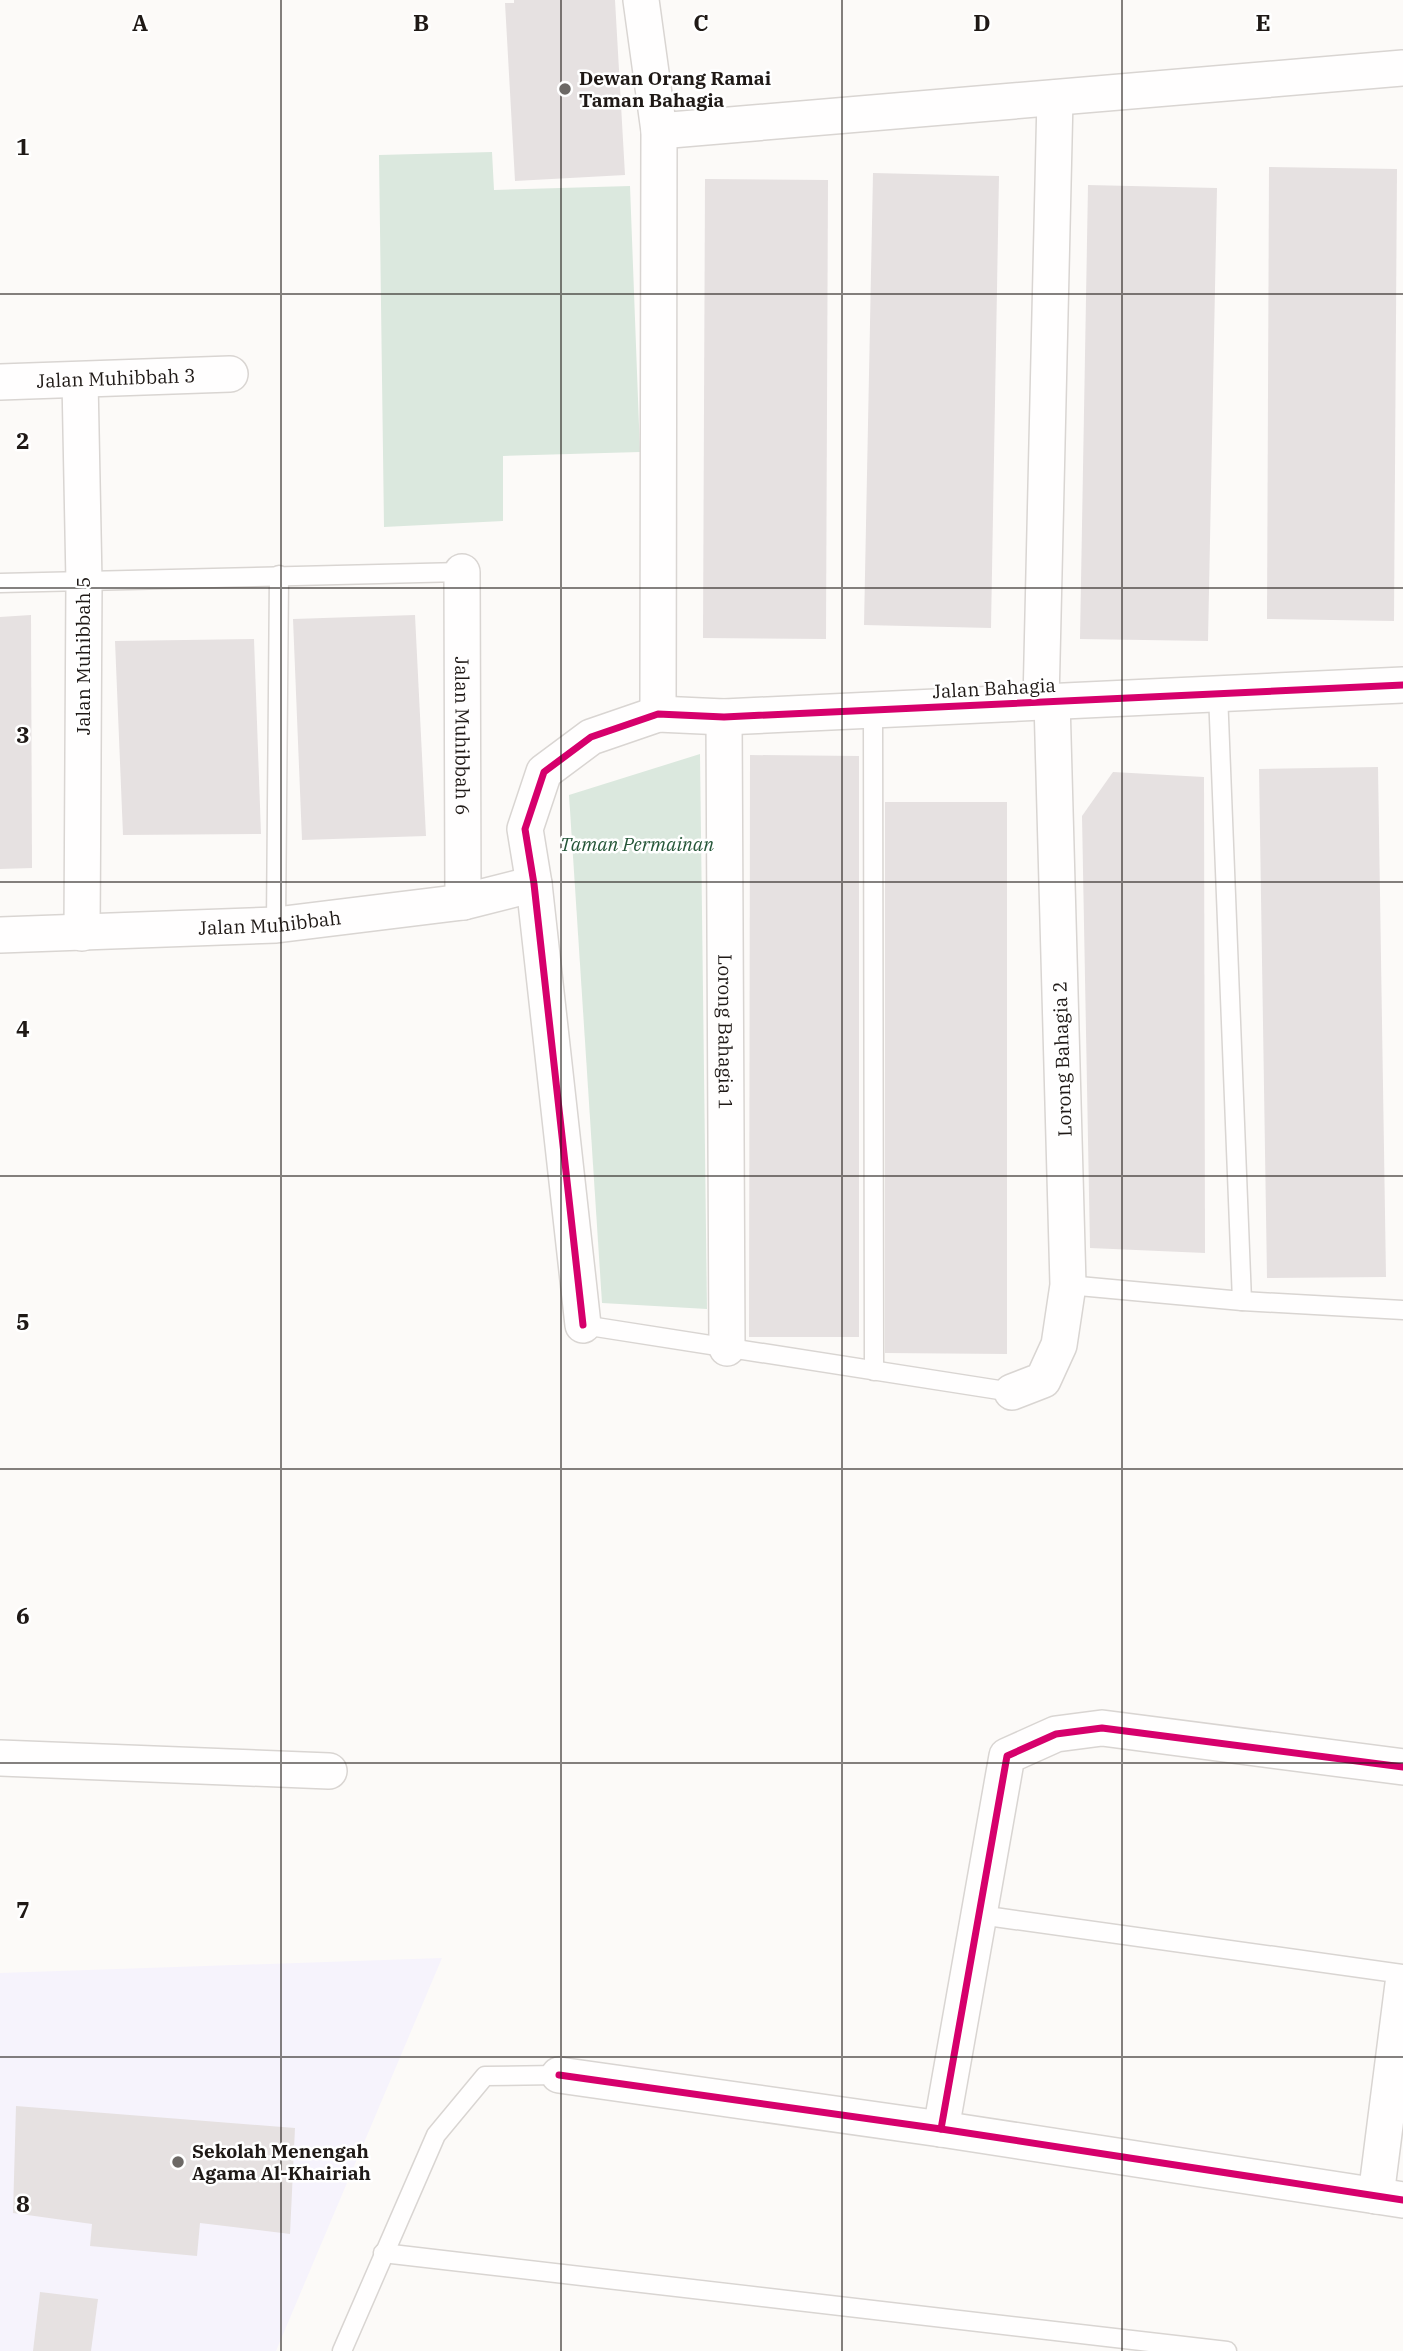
<svg xmlns="http://www.w3.org/2000/svg" width="1403" height="2351" viewBox="0 0 1403 2351" font-family="'IBM Plex Serif',serif">
<style>
.education{fill:#f6f3fc}
.green{fill:#dbe8de}
.building{fill:#e6e1e1}
.lines{fill:none;stroke-linecap:round;stroke-linejoin:round}
.service-casing{stroke:#d9d5d2;stroke-width:21}
.minor-casing{stroke:#d9d5d2;stroke-width:38}
.service{stroke:#fffefe;stroke-width:18}
.minor{stroke:#fffefe;stroke-width:35}
.cycleway-casing{stroke:#fff;stroke-width:11}
.cycleway{stroke:#d6006c;stroke-width:7}
.grid{fill:none;stroke:#1f1916;stroke-width:2;stroke-opacity:0.55}
.poi-dot{fill:#6c6865;stroke:#fff;stroke-width:2.5}
.labels{text-anchor:middle;dominant-baseline:central;stroke-width:5;stroke-linejoin:round;paint-order:stroke}
.poi-label{font-size:19px;font-weight:bold;fill:#1f1916;stroke:#fff;text-anchor:start}
.street-label{font-size:19px;fill:#1f1916;stroke:#fff}
.park-label{font-size:19px;font-style:italic;fill:#255638;stroke:#fff}
.grid-label{font-size:23px;text-anchor:middle;font-weight:bold;fill:#1f1916;stroke:#fff;stroke-width:5;stroke-linejoin:round;paint-order:stroke}
</style>
<rect width="100%" height="100%" fill="#fcfaf8"/>
<polygon class="education" points="442,1958 276,2351 0,2351 0,1973"/>
<g class="green">
<polygon points="492,152 494,190 630,186 640,452 503,456 503,521 384,527 379,155"/>
<polygon points="700,754 707,1309 602,1303 569,795"/>
</g>
<g class="building">
<polygon points="514,0 615,0 625,175 515,181 505,3 514,3"/>
<polygon points="1269,167 1397,169 1394,621 1267,619"/>
<polygon points="873,173 999,176 991,628 864,625"/>
<polygon points="705,179 828,180 826,639 703,638"/>
<polygon points="1088,185 1217,188 1208,641 1080,639"/>
<polygon points="31,615 32,868 0,869 0,617"/>
<polygon points="415,615 426,836 302,840 293,619"/>
<polygon points="254,639 261,834 123,835 115,641"/>
<polygon points="750,755 859,756 859,1337 749,1337"/>
<polygon points="1378,767 1386,1277 1267,1278 1259,769"/>
<polygon points="1113,772 1204,777 1205,1253 1090,1248 1082,816"/>
<polygon points="885,802 1007,802 1007,1354 885,1353"/>
<polygon points="16,2106 295,2128 290,2234 200,2223 197,2256 90,2246 92,2224 13,2213"/>
<polygon points="40,2292 98,2299 91,2351 33,2351"/>
</g>
<g class="lines">
<defs>
<g id="service">
<polyline points="0,583 462,572"/>
<polyline points="1218,693 1242,1301"/>
<polyline points="873,710 874,1371"/>
<polyline points="276,925 279,575"/>
<polyline points="1068,1285 1242,1301 1403,1310"/>
<polyline points="583,1325 1012,1392"/>
<polyline points="980,1915 1403,1974"/>
<polyline points="383,2253 1227,2351"/>
<polyline points="342,2351 436,2135 485,2076 559,2075"/>
</g>
<g id="minor">
<polyline points="641,0 659,131 658,714"/>
<polyline points="659,131 1403,68"/>
<polyline points="80,380 84,582 82,933"/>
<path id="s1" d="M 0,382 L 230,374"/>
<path id="s2" d="M 462,572 L 463,902"/>
<polyline points="1041,702 1055,98"/>
<path id="s3" d="M 724,717 L 727,1348"/>
<path id="s4" d="M 0,935 L 276,925 L 463,902 L 534,884"/>
<polyline points="583,1325 534,884 525,829 544,772 591,737 658,714 724,717 1403,685"/>
<polyline points="1012,1392 1043,1380 1059,1345 1068,1285 1052,701"/>
<polyline points="0,1758 329,1771"/>
<polyline points="559,2075 941,2129 1403,2200"/>
<polyline points="941,2129 1007,1756 1056,1734 1102,1728 1403,1767"/>
<polyline points="1376,2196 1403,1984"/>
</g>
</defs>
<use href="#service" class="service-casing"/>
<use href="#minor" class="minor-casing"/>
<use href="#service" class="service"/>
<use href="#minor" class="minor"/>
<defs>
<g id="cycleway">
<polyline points="583,1325 534,884 525,829 544,772 591,737 658,714 724,717 1403,685"/>
<polyline points="559,2075 941,2129 1403,2200"/>
<polyline points="941,2129 1007,1756 1056,1734 1102,1728 1403,1767"/>
</g>
</defs>
<use href="#cycleway" class="cycleway-casing"/>
<use href="#cycleway" class="cycleway"/>
</g>
<path class="grid" d="M 281,0 L 281,2351M 561,0 L 561,2351M 842,0 L 842,2351M 1122,0 L 1122,2351M 0,294 L 1403,294M 0,588 L 1403,588M 0,882 L 1403,882M 0,1176 L 1403,1176M 0,1469 L 1403,1469M 0,1763 L 1403,1763M 0,2057 L 1403,2057"/>
<g class="poi-dot">
<circle cx="565" cy="89" r="7"/>
<circle cx="178" cy="2162" r="7"/>
</g>
<g class="labels">
<g class="poi-label">
<text x="579" y="78">Dewan Orang Ramai<tspan x="579" dy="22">Taman Bahagia</tspan></text>
<text x="192" y="2151">Sekolah Menengah<tspan x="192" dy="22">Agama Al-Khairiah</tspan></text>
</g>
<g class="street-label">
<text stroke="none"><textPath href="#s1" startOffset="116">Jalan Muhibbah 3</textPath></text>
<text transform="translate(83 656) rotate(-90)">Jalan Muhibbah 5</text>
<text transform="translate(994 688) rotate(-3)">Jalan Bahagia</text>
<text stroke="none"><textPath href="#s2" startOffset="164">Jalan Muhibbah 6</textPath></text>
<text stroke="none"><textPath href="#s4" startOffset="270">Jalan Muhibbah</textPath></text>
<text stroke="none"><textPath href="#s3" startOffset="315">Lorong Bahagia 1</textPath></text>
<text transform="translate(1062 1059) rotate(-92)">Lorong Bahagia 2</text>
</g>
<g class="park-label">
<text x="637" y="844">Taman Permainan</text>
</g>
</g>
<g class="grid-label">
<text x="140" y="31">A</text>
<text x="421" y="31">B</text>
<text x="701" y="31">C</text>
<text x="982" y="31">D</text>
<text x="1263" y="31">E</text>
<text x="23" y="155">1</text>
<text x="23" y="449">2</text>
<text x="23" y="743">3</text>
<text x="23" y="1037">4</text>
<text x="23" y="1330">5</text>
<text x="23" y="1624">6</text>
<text x="23" y="1918">7</text>
<text x="23" y="2212">8</text>
</g>
</svg>
